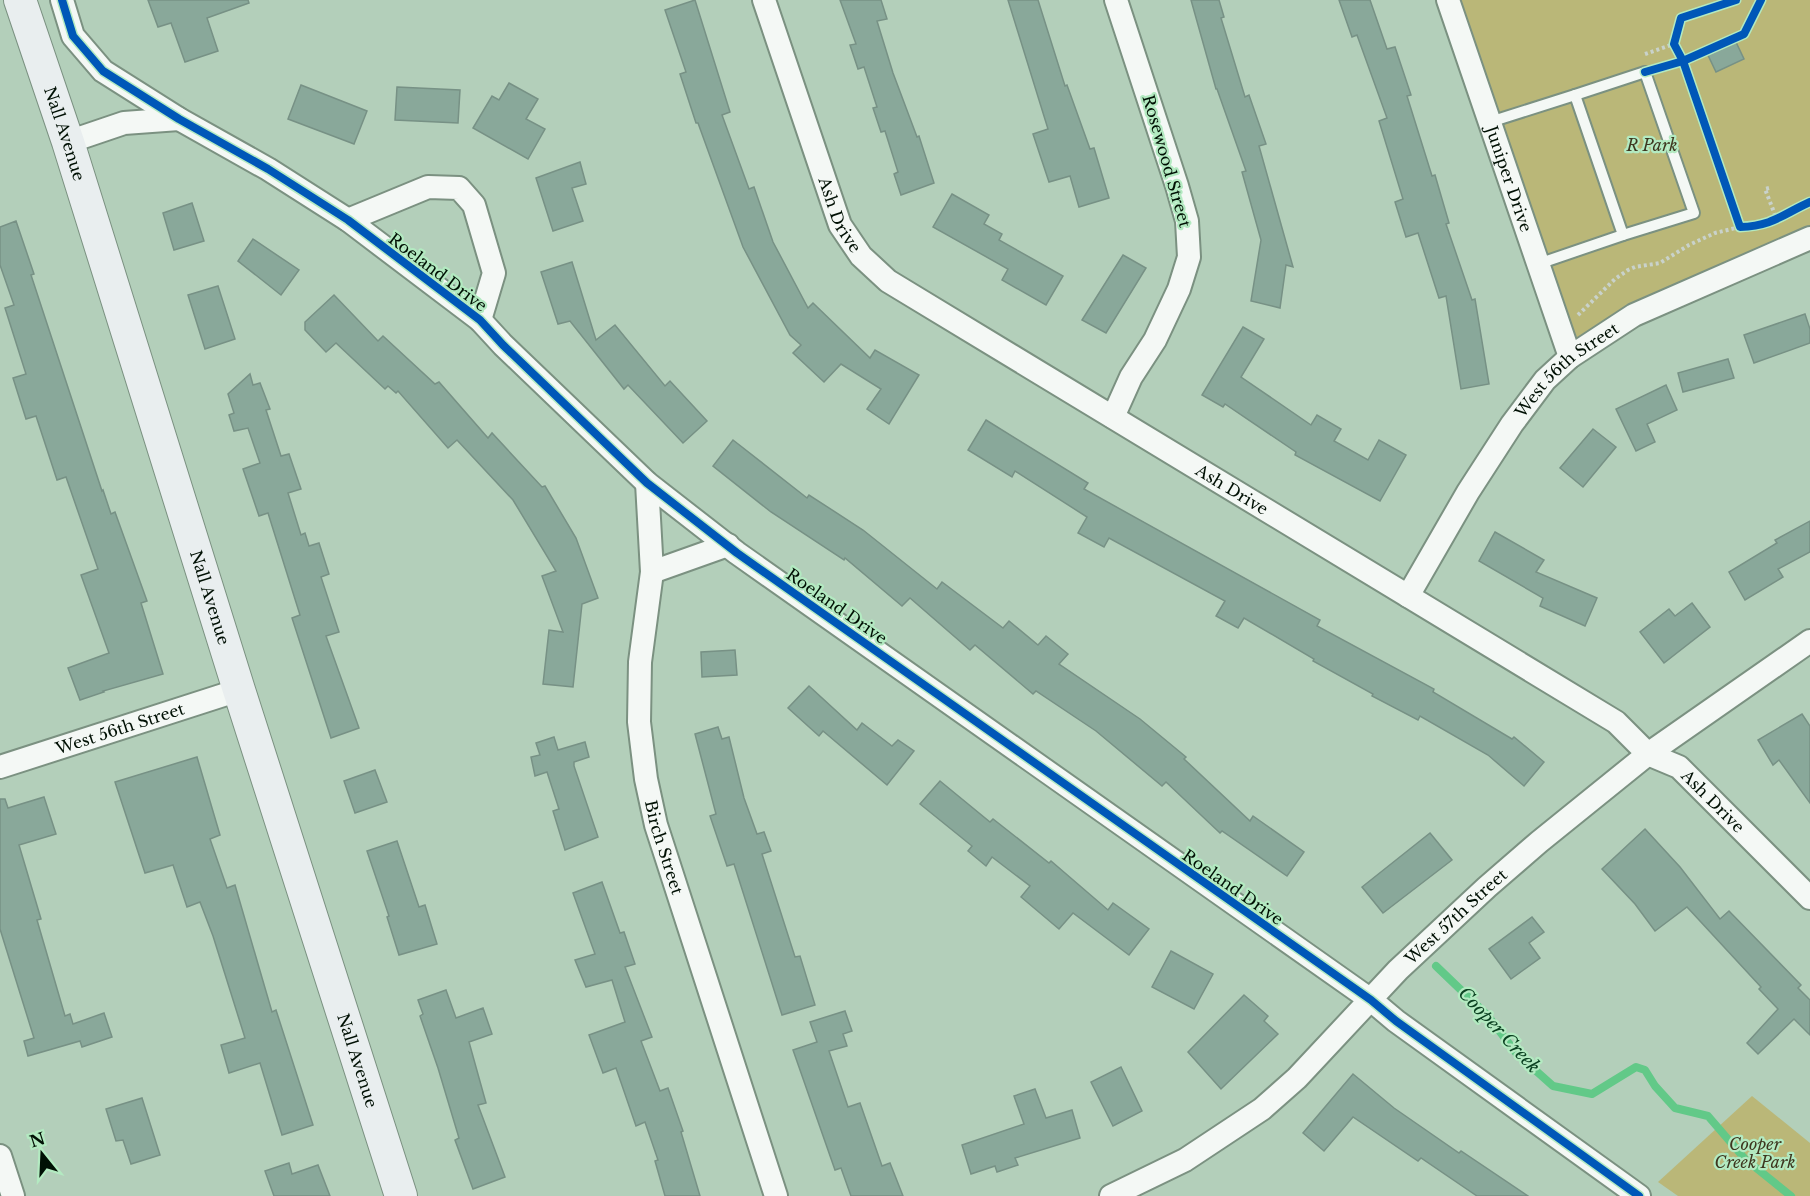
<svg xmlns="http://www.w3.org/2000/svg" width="1810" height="1196" viewBox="0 0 1810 1196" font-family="'Libre Baskerville',serif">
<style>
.green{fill:#bab778}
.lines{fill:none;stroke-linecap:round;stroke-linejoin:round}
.stream{stroke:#62c988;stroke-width:8}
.building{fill:#89a89a;stroke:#779185;stroke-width:1.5}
.lane-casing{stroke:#7b9181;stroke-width:14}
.street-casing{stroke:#7b9181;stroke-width:26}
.secondary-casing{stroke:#7b9181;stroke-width:34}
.path{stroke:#c9d2cb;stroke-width:4;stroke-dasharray:3 3;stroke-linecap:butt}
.lane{stroke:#f4f8f5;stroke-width:10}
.street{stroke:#f4f8f5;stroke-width:22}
.secondary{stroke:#e9eeef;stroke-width:32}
.cycleway-casing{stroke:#b3eac1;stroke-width:11}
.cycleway{stroke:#0057b8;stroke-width:8}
.labels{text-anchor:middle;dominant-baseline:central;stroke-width:4.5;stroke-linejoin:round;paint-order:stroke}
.street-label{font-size:16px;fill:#001004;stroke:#b3eac1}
.park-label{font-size:16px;font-style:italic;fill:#3e361f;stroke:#b3eac1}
.water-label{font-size:18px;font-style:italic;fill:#0c4222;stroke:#b3eac1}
</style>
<rect width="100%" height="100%" fill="#b3cfba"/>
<g class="green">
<polygon points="1448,0 1810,0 1810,232 1570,357"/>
<polygon points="1752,1096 1810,1143 1810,1196 1678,1196 1658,1182"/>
</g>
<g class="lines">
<polyline class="stream" points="1436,966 1488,1016 1517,1054 1553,1086 1592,1094 1636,1067 1645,1070 1655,1086 1675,1108 1708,1116 1745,1159 1791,1196"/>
</g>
<g class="building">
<polygon points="148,0 248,0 249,3 207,18 218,51 185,62 171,23 158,27"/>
<polygon points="695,0 730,112 722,115 749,189 754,187 773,242 808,308 813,303 870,358 875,350 919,375 889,424 867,409 881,389 841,364 824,382 793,353 801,345 790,335 743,247 698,123 696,123 680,74 686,72 665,10"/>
<polygon points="840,0 881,0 887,19 877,21 893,73 917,137 919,136 934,183 901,195 894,174 898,172 885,131 881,132 873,108 877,107 864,67 858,69 850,45 856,44"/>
<polygon points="1008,0 1038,0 1065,86 1067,85 1090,149 1094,148 1109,198 1079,207 1070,176 1049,182 1033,134 1048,129"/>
<polygon points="1191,0 1219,0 1224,17 1221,18 1245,97 1249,95 1266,144 1259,146 1293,267 1286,265 1280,308 1251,301 1261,240 1242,172 1246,171 1217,89 1216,89"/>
<polygon points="1339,0 1370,0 1387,49 1395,47 1411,95 1407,96 1432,176 1435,175 1449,223 1446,224 1472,300 1475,299 1489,384 1461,389 1446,296 1439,298 1418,233 1406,237 1395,202 1403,199 1379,121 1387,118 1357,35 1352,37"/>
<polygon points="1735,40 1744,59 1716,72 1707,53"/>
<polygon points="509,83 538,99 526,119 545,129 528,159 473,128 492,96 499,100"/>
<polygon points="301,85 367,111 354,144 288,119"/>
<polygon points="397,87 460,90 458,123 395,120"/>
<polygon points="580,162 586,184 572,188 583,221 553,231 536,178"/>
<polygon points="952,194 989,215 984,224 1002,234 999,240 1063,276 1046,305 1002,280 1008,269 933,227"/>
<polygon points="192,203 204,241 174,250 163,213"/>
<polygon points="16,221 34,274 31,275 102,491 103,490 111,514 115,512 147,601 141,603 163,674 103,691 104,692 80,700 68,668 109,653 81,575 98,569 66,477 57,480 36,416 26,419 13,378 26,374 5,308 14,305 0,265 0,227"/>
<polygon points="253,239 299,270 281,295 238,261"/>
<polygon points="1123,255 1146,268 1106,333 1082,320"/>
<polygon points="572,262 596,340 615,325 665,386 670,381 707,421 683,443 628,385 624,389 570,321 558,324 541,272"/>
<polygon points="218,286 235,339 205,349 188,295"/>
<polygon points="334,295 378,341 383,336 435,384 439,382 488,438 492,433 542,487 545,486 576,538 598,598 582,604 573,687 543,684 549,630 563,632 542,576 556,571 513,500 457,440 448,448 398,391 396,393 388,386 385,389 336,343 326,352 305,330 305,322"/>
<polygon points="1805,314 1810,329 1810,343 1754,363 1744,335"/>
<polygon points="1243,327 1264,339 1241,377 1311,425 1317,415 1341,429 1334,441 1368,460 1379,440 1406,455 1380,501 1295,455 1296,452 1225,404 1223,407 1202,395"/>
<polygon points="1728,359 1734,378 1683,392 1678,373"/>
<polygon points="250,374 253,385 260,383 270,409 266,410 281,456 289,454 301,489 288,493 301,535 305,533 309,546 319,543 329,574 321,577 339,632 326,636 359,728 331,738 292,618 300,615 268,513 259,516 243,469 260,463 248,428 234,431 229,415 234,413 228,394"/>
<polygon points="1666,385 1677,410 1647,424 1655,442 1636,451 1616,409"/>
<polygon points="986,420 1088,483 1084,489 1320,620 1317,626 1434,689 1433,692 1512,739 1514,737 1544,762 1524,786 1488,755 1420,716 1418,720 1372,696 1373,694 1313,661 1314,659 1244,618 1238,628 1216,616 1225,601 1109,538 1104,547 1078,533 1087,517 1015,471 1012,477 968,450"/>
<polygon points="1593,429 1616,447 1583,487 1560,468"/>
<polygon points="733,440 807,498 809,495 863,530 937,589 942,582 1003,628 1009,621 1038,645 1046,636 1068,654 1059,664 1140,719 1186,757 1184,759 1250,821 1253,816 1304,852 1287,876 1222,831 1220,833 1166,782 1162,786 1096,731 1036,691 1033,694 975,645 970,650 910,598 902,606 845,558 844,560 771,512 713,466"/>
<polygon points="1810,521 1810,552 1778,569 1783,577 1745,600 1729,572 1777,543 1775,540"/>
<polygon points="1495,532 1544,560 1536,572 1597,598 1585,626 1540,606 1543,598 1479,561"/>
<polygon points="1692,603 1710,627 1664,663 1640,632 1669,609 1675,616"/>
<polygon points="735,650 737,675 702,677 701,652"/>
<polygon points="809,686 857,730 862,723 892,746 898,740 914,751 887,785 823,731 819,736 788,708"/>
<polygon points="1802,714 1810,726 1810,803 1779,760 1773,765 1758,740"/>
<polygon points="718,727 722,739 729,737 744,798 757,834 764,832 771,851 762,854 795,957 800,956 815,1005 782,1015 734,864 727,866 710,816 716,814 695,734"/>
<polygon points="554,737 558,750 585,742 589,757 574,762 574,766 598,837 565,850 553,811 559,809 547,772 535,776 531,757 540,755 536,743"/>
<polygon points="197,757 220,835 210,839 227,888 235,885 272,1012 276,1010 313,1125 282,1135 260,1063 229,1073 221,1045 245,1038 213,936 200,902 187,907 173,865 145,873 115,782"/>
<polygon points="375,770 387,802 355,813 344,781"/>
<polygon points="940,781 990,822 993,819 1049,863 1051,861 1108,910 1113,903 1149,929 1129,955 1073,913 1059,929 1021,897 1030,886 992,857 986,866 968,851 972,846 920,804"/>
<polygon points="44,797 56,834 19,845 41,919 37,920 65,1016 70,1014 73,1024 104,1013 112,1037 82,1047 80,1041 28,1056 24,1041 34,1038 0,929 0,799 5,799 8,808"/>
<polygon points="1645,829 1680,867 1720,919 1729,911 1801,985 1798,988 1810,1000 1810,1035 1794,1019 1758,1054 1747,1043 1778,1009 1759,989 1761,987 1687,907 1655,931 1635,904 1602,869"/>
<polygon points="1430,833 1452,860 1383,913 1362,887"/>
<polygon points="397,841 419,907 425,905 437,944 399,955 387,917 389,916 367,851"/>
<polygon points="602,882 620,933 624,932 635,964 625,967 652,1037 641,1041 660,1091 668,1088 683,1131 681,1132 700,1196 665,1196 655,1161 658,1160 645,1122 636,1126 616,1068 603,1073 589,1035 625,1022 612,980 586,987 575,960 595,954 573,893"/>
<polygon points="1532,917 1544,932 1529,943 1540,958 1511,979 1489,949"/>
<polygon points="1171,951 1213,974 1194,1009 1152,987"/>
<polygon points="446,990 456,1018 483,1008 492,1034 469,1042 486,1103 478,1105 505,1177 473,1189 455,1140 459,1138 438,1068 420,1016 423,1014 418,1000"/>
<polygon points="1244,995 1268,1016 1264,1021 1278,1034 1221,1089 1188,1052"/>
<polygon points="845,1011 852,1031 843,1034 847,1046 829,1051 848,1107 860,1103 882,1166 890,1163 903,1196 851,1196 841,1168 835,1170 793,1050 817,1042 810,1022"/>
<polygon points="1121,1067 1142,1111 1113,1126 1091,1082"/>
<polygon points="1353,1074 1394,1108 1459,1153 1461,1151 1528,1196 1477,1196 1421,1158 1418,1161 1353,1117 1324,1151 1303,1133"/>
<polygon points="1035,1089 1046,1118 1072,1110 1080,1138 1015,1158 1018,1165 997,1172 995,1166 971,1174 962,1145 1024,1124 1014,1096"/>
<polygon points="142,1098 160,1155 131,1164 123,1140 116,1141 106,1109"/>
<polygon points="289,1163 292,1174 318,1165 330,1196 274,1196 265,1171"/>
</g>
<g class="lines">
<defs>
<g id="lane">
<polyline points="1575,95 1645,72 1694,213 1623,235"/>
<polyline points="1490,122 1575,95 1623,235 1538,264"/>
</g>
<g id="street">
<polyline points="62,0 73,36 103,71 179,119 268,169 348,220 480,320 503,345 647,483 737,553 1371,1000 1396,1021 1639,1196"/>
<path id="s1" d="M 764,0 L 840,225 L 861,256 L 888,281 L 1616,722 L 1648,754 L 1679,767 L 1810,898"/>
<path id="s2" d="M 1448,0 L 1570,357"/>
<polyline points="68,142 124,123 179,119"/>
<polyline points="348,220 428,187 459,188 474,205 494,273 480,320"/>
<polyline points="1113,417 1131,377 1155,340 1179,289 1189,257 1187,221 1177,186 1116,0"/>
<path id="s3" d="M 647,483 L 652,572 L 640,662 L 639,722 L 646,779 L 656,825 L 776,1196"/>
<polyline points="652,572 728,545"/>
<path id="s4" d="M 1408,596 L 1468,492 L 1512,424 L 1545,380 L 1570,357 L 1634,315 L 1810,238"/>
<path id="s5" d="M 0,767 L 239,690"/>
<polyline points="0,1156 13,1196"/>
<path id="s6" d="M 1111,1196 L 1185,1160 L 1262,1109 L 1297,1078 L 1398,970 L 1487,887 L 1539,842 L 1648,754 L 1810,641"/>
</g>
<g id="secondary">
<path id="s7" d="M 20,0 L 68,142 L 239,690 L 401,1196"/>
</g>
</defs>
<use href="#lane" class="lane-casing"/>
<use href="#street" class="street-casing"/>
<use href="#secondary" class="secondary-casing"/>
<g class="path">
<polyline points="1645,54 1674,44"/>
<polyline points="1769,188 1765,189 1777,220"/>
<polyline points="1578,315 1615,279 1628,270 1635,267 1660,263 1689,245 1715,233 1740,227"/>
</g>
<use href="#lane" class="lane"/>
<use href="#street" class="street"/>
<use href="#secondary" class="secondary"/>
<defs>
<g id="cycleway">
<polyline points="62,0 73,36 103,71 179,119 268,169 348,220 480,320 503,345 647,483 737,553 1371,1000 1396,1021 1639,1196"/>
<path d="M 1736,0 L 1681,18 L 1674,44 L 1683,61 L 1740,227 C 1773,226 1783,214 1810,202"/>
<polyline points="1645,72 1683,61 1744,34 1761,0"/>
</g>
</defs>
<use href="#cycleway" class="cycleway-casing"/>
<use href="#cycleway" class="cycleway"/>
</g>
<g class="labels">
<g class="street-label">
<text stroke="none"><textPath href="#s7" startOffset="141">Nall Avenue</textPath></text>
<text transform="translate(1167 161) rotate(74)">Rosewood Street</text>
<text stroke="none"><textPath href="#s2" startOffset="189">Juniper Drive</textPath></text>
<text stroke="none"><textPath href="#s1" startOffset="228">Ash Drive</textPath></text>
<text transform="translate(438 272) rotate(37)">Roeland Drive</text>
<text stroke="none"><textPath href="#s4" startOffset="279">West 56th Street</textPath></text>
<text stroke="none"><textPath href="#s1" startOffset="714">Ash Drive</textPath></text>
<text stroke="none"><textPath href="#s7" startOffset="627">Nall Avenue</textPath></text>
<text transform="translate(837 606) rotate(35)">Roeland Drive</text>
<text stroke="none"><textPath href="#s5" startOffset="126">West 56th Street</textPath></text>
<text stroke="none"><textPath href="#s1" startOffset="1290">Ash Drive</textPath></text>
<text stroke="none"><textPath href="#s3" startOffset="368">Birch Street</textPath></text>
<text transform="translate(1233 887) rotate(35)">Roeland Drive</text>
<text stroke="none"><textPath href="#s6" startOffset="448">West 57th Street</textPath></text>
<text stroke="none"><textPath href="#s7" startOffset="1113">Nall Avenue</textPath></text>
</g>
<g class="park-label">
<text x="1652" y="145">R Park</text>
<text x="1755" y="1144">Cooper<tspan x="1755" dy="18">Creek Park</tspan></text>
</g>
<g class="water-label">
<text transform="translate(1499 1030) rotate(47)">Cooper Creek</text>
</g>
</g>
<g transform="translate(42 1154) rotate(342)" stroke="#b3eac1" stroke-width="4.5" paint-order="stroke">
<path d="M0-4.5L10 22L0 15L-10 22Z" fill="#001004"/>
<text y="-9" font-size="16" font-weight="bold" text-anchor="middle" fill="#001004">N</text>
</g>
</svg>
